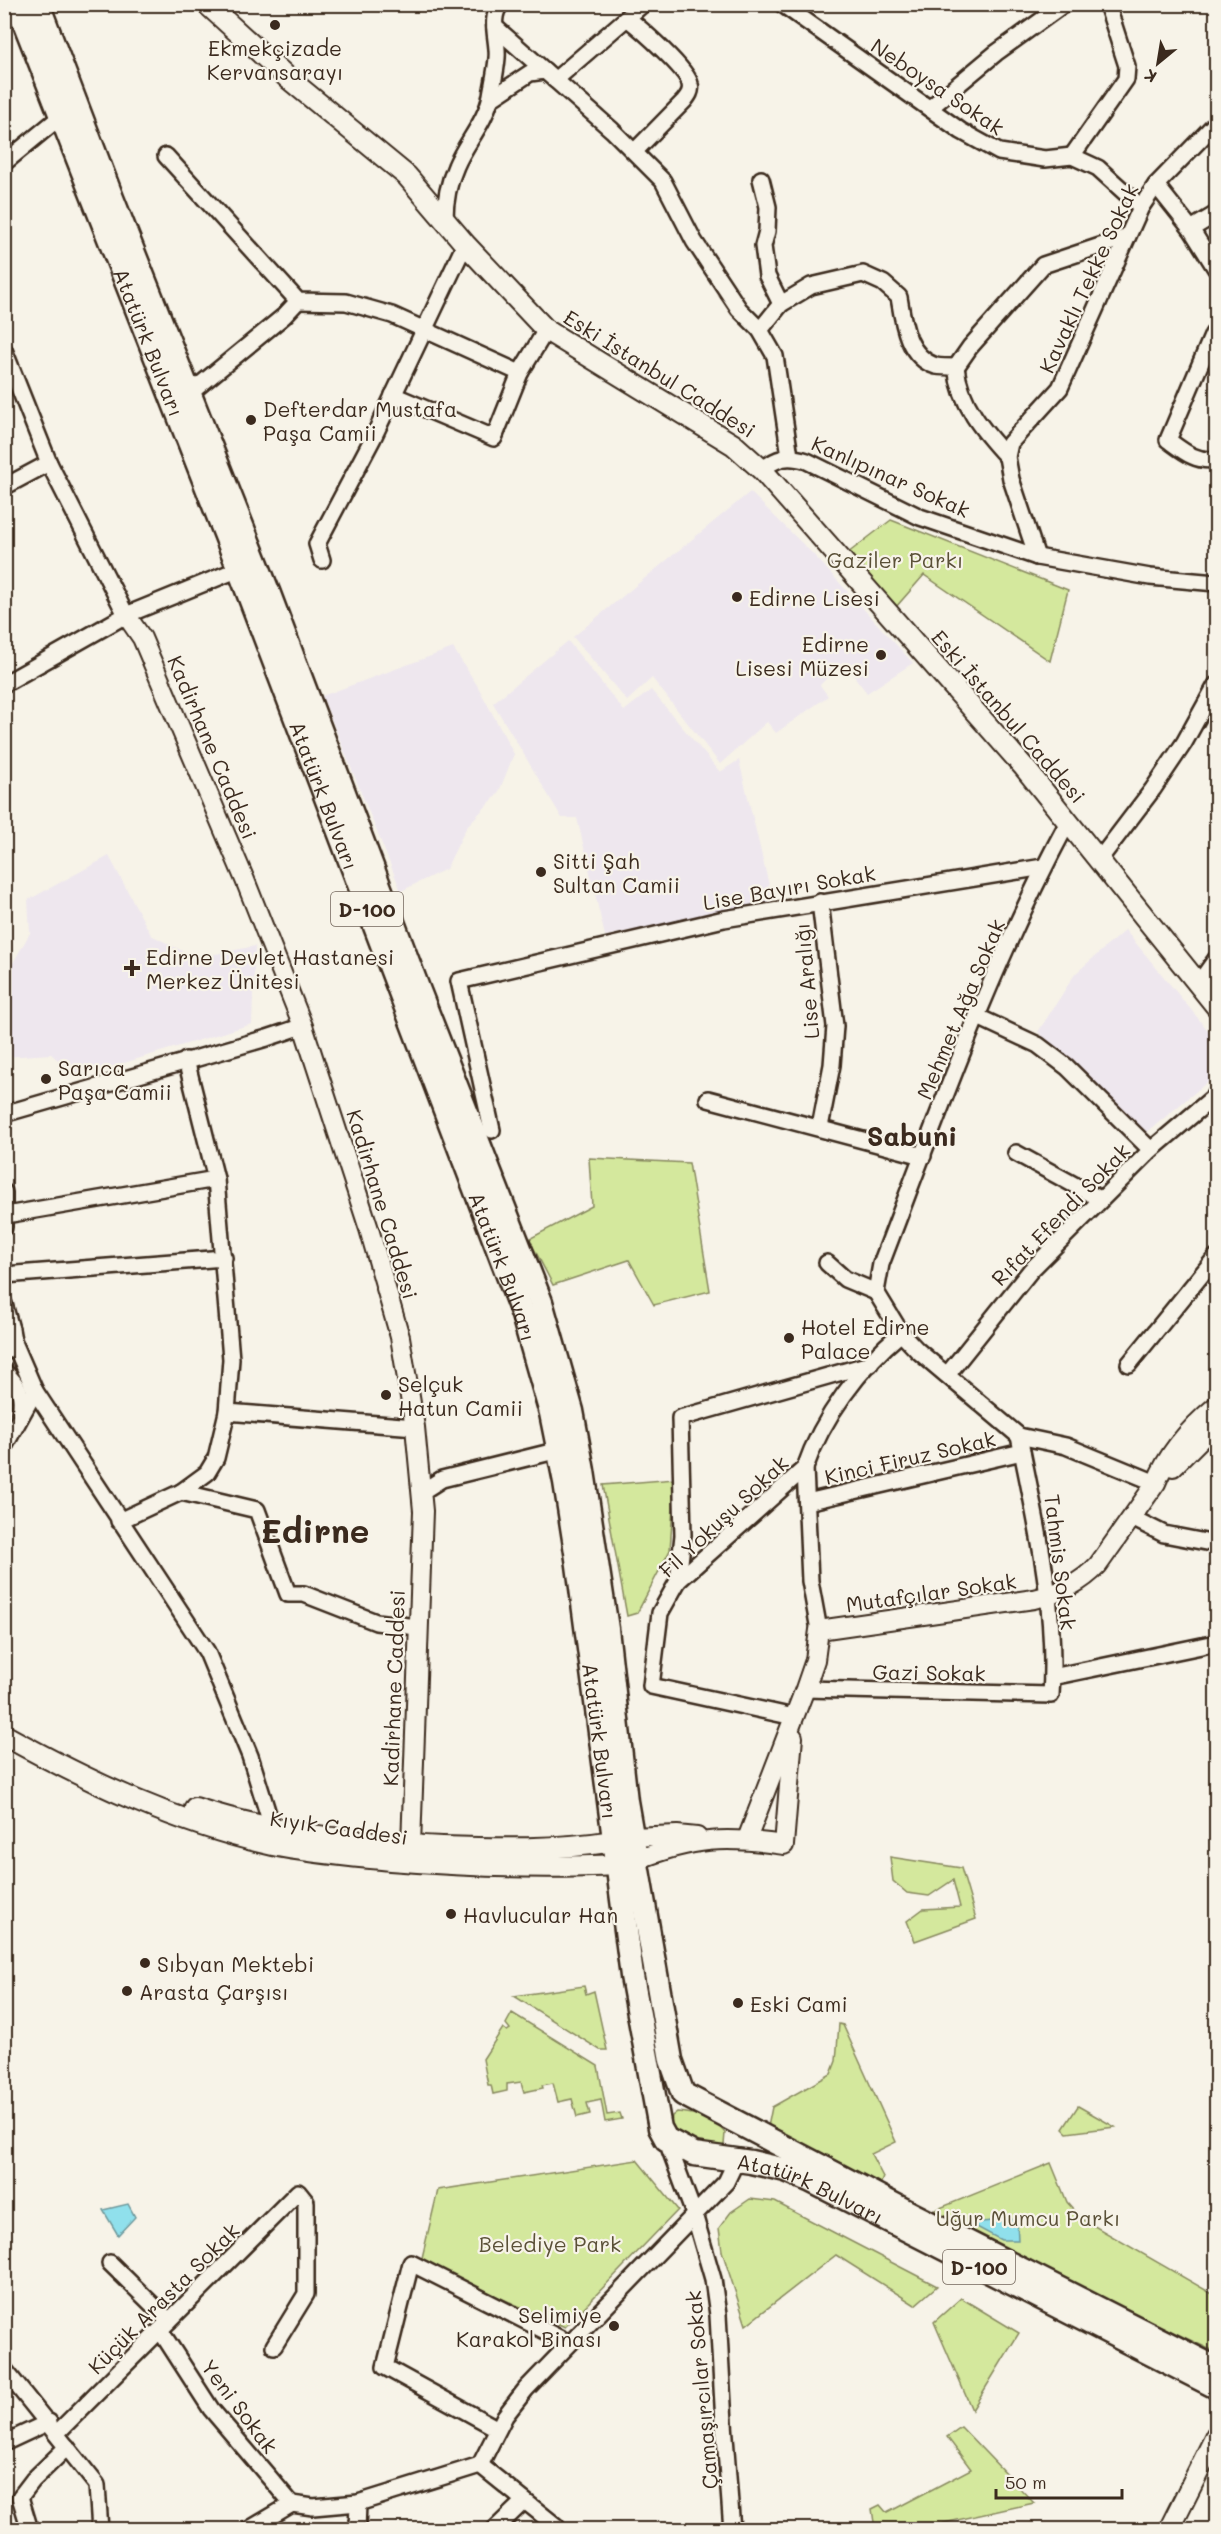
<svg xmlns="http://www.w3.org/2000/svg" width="1221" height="2534" viewBox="0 0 1221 2534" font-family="Mali,sans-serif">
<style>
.built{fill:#eee7ee}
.green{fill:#d4e89d;stroke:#88895e;stroke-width:1.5}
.water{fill:#90e0ec;stroke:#6e979a;stroke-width:1.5}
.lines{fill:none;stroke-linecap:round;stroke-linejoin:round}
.minor-casing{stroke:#3b2a1e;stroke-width:20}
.tertiary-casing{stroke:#3b2a1e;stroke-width:22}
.secondary-casing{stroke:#3b2a1e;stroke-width:24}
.primary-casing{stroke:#3b2a1e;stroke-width:27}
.minor{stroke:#f7f3e8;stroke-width:15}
.tertiary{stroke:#f7f3e8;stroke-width:18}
.secondary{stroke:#f7f3e8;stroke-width:20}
.primary{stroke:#f7f3e8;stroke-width:22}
.poi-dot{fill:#3b2a1e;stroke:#f7f3e8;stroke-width:2}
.labels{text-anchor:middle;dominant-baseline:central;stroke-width:4.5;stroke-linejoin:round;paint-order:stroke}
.shield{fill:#f7f3e8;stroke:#73665b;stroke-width:1.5}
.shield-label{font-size:20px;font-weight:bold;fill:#3b2a1e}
.poi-label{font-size:21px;fill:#3b2a1e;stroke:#f7f3e8;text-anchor:start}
.street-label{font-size:21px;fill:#3b2a1e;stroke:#f7f3e8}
.park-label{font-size:21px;fill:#5a5037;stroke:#f7f3e8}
.district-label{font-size:27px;font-weight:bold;fill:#3b2a1e;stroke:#f7f3e8}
.town-label{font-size:33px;font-weight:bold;fill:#3b2a1e;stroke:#f7f3e8}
</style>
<rect width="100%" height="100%" fill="#f7f3e8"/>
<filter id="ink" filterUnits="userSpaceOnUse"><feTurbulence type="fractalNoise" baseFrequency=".0167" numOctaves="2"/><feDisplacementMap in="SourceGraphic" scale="12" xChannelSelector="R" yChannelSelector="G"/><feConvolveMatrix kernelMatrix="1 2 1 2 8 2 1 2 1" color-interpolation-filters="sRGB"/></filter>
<g filter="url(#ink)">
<g class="built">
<polygon points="750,492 815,556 913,663 867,693 843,662 820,685 828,696 776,733 767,722 720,764 652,678 627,701 573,637"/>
<polygon points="568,641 624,711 651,690 720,772 739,760 773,902 605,936 577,818 562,818 493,703"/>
<polygon points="453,648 477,685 514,754 498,794 467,826 446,869 401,891 322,696"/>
<polygon points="109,856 151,935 196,958 255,946 252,1024 78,1077 51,1054 5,1057 5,977 30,933 28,900"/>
<polygon points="1125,930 1216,1040 1216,1075 1146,1133 1038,1032 1075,974"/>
</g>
<g class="green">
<polygon points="891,520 1068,590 1050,661 924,575 895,608 848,553"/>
<polygon points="589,1158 689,1163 710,1291 654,1305 629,1260 553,1285 529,1239 592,1206"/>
<polygon points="675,1479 670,1550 637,1613 627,1616 603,1485"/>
<polygon points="890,1857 961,1868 976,1919 915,1941 907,1921 923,1909 960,1907 953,1880 929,1896 907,1893 893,1881"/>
<polygon points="584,1986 586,1994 594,1991 607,2050 600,2050 514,1996"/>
<polygon points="512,2013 598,2066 607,2115 620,2113 622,2119 605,2122 601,2100 587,2103 590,2114 577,2117 572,2099 558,2102 553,2083 542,2085 543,2088 524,2092 521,2082 507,2084 507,2091 493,2094 491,2085 488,2085 483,2059 503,2028 507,2031 510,2029 506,2024"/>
<polygon points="839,2024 843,2025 896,2142 871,2154 883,2177 880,2186 768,2127 772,2107 831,2074 836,2061"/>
<polygon points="1078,2106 1115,2127 1067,2133 1063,2129"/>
<path d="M 677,2112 C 695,2113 714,2119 725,2133 L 724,2145 C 710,2156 676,2137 671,2123 L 672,2116 Z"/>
<polygon points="637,2160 678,2210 565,2327 421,2262 438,2190"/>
<polygon points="1051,2163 1067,2202 1082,2219 1216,2296 1216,2350 1209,2349 925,2214"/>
<polygon points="750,2199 775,2202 937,2286 915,2305 836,2255 746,2325 722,2251 719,2228 731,2212"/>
<polygon points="961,2298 1019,2333 972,2410 934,2322"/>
<polygon points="961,2427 1034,2503 917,2529 875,2529 872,2509 880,2505 887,2513 971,2469 947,2437"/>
</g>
<g class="water">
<polygon points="128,2204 135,2217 118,2235 103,2210"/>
<polygon points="973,2218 981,2222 1017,2219 1018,2240 1001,2240 971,2224"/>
</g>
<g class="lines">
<defs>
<g id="minor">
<polyline points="782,4 961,131 999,152 1045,159 1072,156 1098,168 1141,207"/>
<path d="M 627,18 C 640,28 688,70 690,84 C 692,91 688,96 684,101 L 635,151"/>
<polyline points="495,27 612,130 663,181 694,241 739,309 760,330 775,356 790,456"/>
<polyline points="555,80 643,4"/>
<polyline points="491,99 530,73 545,71"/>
<polyline points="930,108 996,53 1064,4"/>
<polyline points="166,156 298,301 346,302 392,315 520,373"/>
<polyline points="1072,156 1126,79 1127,66 1107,4"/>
<polyline points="4,163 60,117"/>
<polyline points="761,179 768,207 767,231 763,246 767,276 781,304"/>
<polyline points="1156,185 1191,229 1216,269"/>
<path d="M 445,219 C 445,200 448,184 456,166 C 466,142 486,122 491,95 C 493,83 496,71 497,58 C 499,42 488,18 501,4"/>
<polyline points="1191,229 1216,214"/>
<path d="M 760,330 L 781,304 L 811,286 L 863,274 L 883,283 L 899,297 C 903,322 907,357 936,366 C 942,367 950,367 956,367"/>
<path d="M 1213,334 L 1168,440 C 1183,451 1197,463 1216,459"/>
<polyline points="4,350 49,463 126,615"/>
<polyline points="956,367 970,347 1043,265 1127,237"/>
<path d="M 956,367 C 960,404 983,431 1007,457"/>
<polyline points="189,394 284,316 298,301"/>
<polyline points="393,395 494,438 520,373 546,330"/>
<path d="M 762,470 C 777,457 788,455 807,461 L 920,517 L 1037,557 L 1150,577 L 1216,583"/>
<polyline points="4,487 49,463"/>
<polyline points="1037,557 1011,479 1007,457 1010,443 1060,388 1141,207 1156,185 1216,123"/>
<polyline points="322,560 317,544 373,438 465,244"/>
<polyline points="4,684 126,615 239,569"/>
<path d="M 1068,822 C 992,962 938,1115 881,1264 L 876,1292 L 901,1333 L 917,1350 L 1019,1436 L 1066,1446 L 1156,1483"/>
<polyline points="1099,860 1153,789 1184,743 1216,685"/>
<polyline points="1199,983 1216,959"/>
<polyline points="978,1017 1038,1045 1067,1067 1151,1150"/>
<polyline points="708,1099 923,1156"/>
<polyline points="4,1114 267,1038 303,1026"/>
<polyline points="820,1127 832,1065 835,1026 820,902"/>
<polyline points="492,1130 459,981 724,919 1043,867"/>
<polyline points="1016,1153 1100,1199"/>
<polyline points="4,1192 4,1227"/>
<polyline points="6,1215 216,1179"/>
<polyline points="827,1263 845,1279 876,1292"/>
<polyline points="4,1275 224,1258"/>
<polyline points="4,1304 11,1329"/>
<polyline points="4,1323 11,1329 13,1340 4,1353"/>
<polyline points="13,1340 35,1391 207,1652 250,1756 273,1830"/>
<polyline points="1129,1364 1216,1257"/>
<path d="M 4,1371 C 18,1385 24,1393 20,1413"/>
<polyline points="947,1375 1031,1270 1151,1150 1216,1095"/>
<polyline points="227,1412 415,1427"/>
<polyline points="4,1447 35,1391"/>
<polyline points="805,1468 810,1581 819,1630"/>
<polyline points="423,1491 442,1479 559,1450"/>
<polyline points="181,1492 257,1510 288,1594 304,1594 376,1622 417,1627"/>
<polyline points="807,1502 1022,1452"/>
<polyline points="1132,1518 1164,1534 1216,1544"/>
<polyline points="119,1521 181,1492 207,1473 216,1458 227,1412 231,1359 216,1179 186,1060"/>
<polyline points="678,1581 683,1535 680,1418 870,1364"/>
<polyline points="1052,1677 1216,1643"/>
<path d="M 805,1689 L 1051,1695 C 1057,1607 1036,1522 1019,1436"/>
<path d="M 794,1717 L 651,1686 L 660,1613 L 678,1581 L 805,1468 C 822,1418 860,1367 901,1333"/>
<polyline points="666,2139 694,2214 713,2279 718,2315 724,2423 732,2530"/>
<polyline points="110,2263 169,2321"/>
<polyline points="160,2330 211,2409 292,2504"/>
<polyline points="4,2369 97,2485 100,2530"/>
<polyline points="498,2429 385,2367 411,2263 569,2343"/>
<polyline points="57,2433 298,2192 306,2202 306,2294 274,2346"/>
<polyline points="4,2443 49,2422"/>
<polyline points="480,2465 505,2416 526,2389 726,2182 737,2159"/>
<polyline points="480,2465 556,2526 558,2530"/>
<polyline points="30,2530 20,2497 33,2480 67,2447"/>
<polyline points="248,2530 292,2504 313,2507 358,2503 480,2465"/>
<polyline points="357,2530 358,2503"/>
<polyline points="494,2530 524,2501"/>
</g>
<g id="tertiary">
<polyline points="126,615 142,638 245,880 303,1026 369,1229 400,1337 415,1427 423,1511 411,1845"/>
<polyline points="1173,1467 1216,1424"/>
<polyline points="632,1837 677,1835 697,1837"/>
<path d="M 747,1839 L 805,1689 L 815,1660 L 819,1630 L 1034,1599 C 1058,1594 1081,1583 1098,1565 L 1156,1483 C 1168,1452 1191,1427 1216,1406"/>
<path d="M 637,1860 C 693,1838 725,1836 784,1845 L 793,1737"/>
</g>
<g id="secondary">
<polyline points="207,4 289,79 407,176 465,244 546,330 734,445 762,470 1024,767 1216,1006"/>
<path d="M 4,1735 C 89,1782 178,1824 273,1845 C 312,1853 351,1856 390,1860 C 466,1866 541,1869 617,1865"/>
<path d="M 195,1808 C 275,1834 358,1843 442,1847 C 499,1849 557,1850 614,1841"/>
<polyline points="1169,2530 1216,2436"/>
</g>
<g id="primary">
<path id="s1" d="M 17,4 L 239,569 L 523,1315 L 551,1413 L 565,1482 L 578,1565 L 632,1976 L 660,2128 L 666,2139 L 694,2154 L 751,2162 L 786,2170 L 809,2180 L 1216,2387"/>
<polyline points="38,4 112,198 269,594 419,991 541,1302 572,1411 583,1471 607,1629 626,1801 671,2060 683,2094 912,2214 1216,2368"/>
</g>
</defs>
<use href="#minor" class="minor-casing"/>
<use href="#tertiary" class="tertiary-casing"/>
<use href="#secondary" class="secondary-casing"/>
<use href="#primary" class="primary-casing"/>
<use href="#minor" class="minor"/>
<use href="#tertiary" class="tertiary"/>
<use href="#secondary" class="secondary"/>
<use href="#primary" class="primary"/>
</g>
</g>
<g class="poi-dot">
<circle cx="275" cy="25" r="6"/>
<circle cx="251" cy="420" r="6"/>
<circle cx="737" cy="597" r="6"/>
<circle cx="881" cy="655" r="6"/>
<circle cx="541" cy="872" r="6"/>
<path d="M129 959h6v6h6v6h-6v6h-6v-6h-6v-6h6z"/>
<circle cx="46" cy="1079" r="6"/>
<circle cx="789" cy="1338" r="6"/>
<circle cx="386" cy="1395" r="6"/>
<circle cx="451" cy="1914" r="6"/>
<circle cx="145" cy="1963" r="6"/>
<circle cx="127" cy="1991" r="6"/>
<circle cx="738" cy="2003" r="6"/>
<circle cx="614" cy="2326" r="6"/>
</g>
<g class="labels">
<g class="shield">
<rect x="331" y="892" width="72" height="34" rx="4.5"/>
<rect x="943" y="2250" width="72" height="34" rx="4.5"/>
</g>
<g class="shield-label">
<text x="367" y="909">D-100</text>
<text x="979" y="2267">D-100</text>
</g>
<g class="poi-label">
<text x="275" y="47" text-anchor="middle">Ekmekçizade<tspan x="275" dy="24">Kervansarayı</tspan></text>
<text x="263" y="408">Defterdar Mustafa<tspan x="263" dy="24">Paşa Camii</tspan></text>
<text x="749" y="597">Edirne Lisesi</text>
<text x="869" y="643" text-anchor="end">Edirne<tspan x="869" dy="24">Lisesi Müzesi</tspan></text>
<text x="553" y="860">Sitti Şah<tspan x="553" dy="24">Sultan Camii</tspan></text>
<text x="146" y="956">Edirne Devlet Hastanesi<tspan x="146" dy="24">Merkez Ünitesi</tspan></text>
<text x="58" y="1067">Sarıca<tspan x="58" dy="24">Paşa Camii</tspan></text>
<text x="801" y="1326">Hotel Edirne<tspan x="801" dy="24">Palace</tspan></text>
<text x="398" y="1383">Selçuk<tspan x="398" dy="24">Hatun Camii</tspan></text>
<text x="463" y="1914">Havlucular Han</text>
<text x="157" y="1963">Sıbyan Mektebi</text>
<text x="139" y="1991">Arasta Çarşısı</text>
<text x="750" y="2003">Eski Cami</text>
<text x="602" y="2314" text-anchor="end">Selimiye<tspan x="602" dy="24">Karakol Binası</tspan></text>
</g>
<g class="street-label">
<text transform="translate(938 86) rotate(34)">Neboysa Sokak</text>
<text transform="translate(1088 278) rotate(-65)">Kavaklı Tekke Sokak</text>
<text stroke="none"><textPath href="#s1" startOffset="363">Atatürk Bulvarı</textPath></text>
<text transform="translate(660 373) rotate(32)">Eski İstanbul Caddesi</text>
<text transform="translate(891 476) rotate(24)">Kanlıpınar Sokak</text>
<text transform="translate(1009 716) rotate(49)">Eski İstanbul Caddesi</text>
<text transform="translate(213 747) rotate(67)">Kadirhane Caddesi</text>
<text stroke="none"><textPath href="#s1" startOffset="849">Atatürk Bulvarı</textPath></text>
<text transform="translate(789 887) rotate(-10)">Lise Bayırı Sokak</text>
<text transform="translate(806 981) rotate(-95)">Lise Aralığı</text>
<text transform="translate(960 1009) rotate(-67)">Mehmet Ağa Sokak</text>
<text transform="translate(383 1204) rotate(73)">Kadirhane Caddesi</text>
<text transform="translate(1060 1214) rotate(-46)">Rıfat Efendi Sokak</text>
<text stroke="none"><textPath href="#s1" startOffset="1353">Atatürk Bulvarı</textPath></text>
<text transform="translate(910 1457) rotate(-13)">Kinci Firuz Sokak</text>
<text transform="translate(723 1516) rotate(-43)">Fil Yokuşu Sokak</text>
<text transform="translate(1061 1562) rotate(83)">Tahmis Sokak</text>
<text transform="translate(931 1592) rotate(-8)">Mutafçılar Sokak</text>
<text transform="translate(929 1672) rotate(1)">Gazi Sokak</text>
<text transform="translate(393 1688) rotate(-88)">Kadirhane Caddesi</text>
<text stroke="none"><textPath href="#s1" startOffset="1839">Atatürk Bulvarı</textPath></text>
<text transform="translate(339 1827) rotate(8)">Kıyık Caddesi</text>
<text stroke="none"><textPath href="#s1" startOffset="2397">Atatürk Bulvarı</textPath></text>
<text transform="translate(163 2298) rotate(-45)">Küçük Arasta Sokak</text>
<text transform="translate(701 2390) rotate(-95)">Çamaşırcılar Sokak</text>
<text transform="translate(240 2406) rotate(53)">Yeni Sokak</text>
</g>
<g class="park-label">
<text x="895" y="559">Gaziler Parkı</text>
<text x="1028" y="2217">Uğur Mumcu Parkı</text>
<text x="550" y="2243">Belediye Park</text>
</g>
<g class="district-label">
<text x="912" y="1135">Sabuni</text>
</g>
<g class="town-label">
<text x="315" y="1529">Edirne</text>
</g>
</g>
<rect width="1221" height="2534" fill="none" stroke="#f7f3e8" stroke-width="24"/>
<rect x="12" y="12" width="1197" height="2510" fill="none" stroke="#3b2a1e" stroke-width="2" filter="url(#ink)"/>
<g transform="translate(1158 63) rotate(210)" stroke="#f7f3e8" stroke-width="4.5" paint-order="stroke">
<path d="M0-4.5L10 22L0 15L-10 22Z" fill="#3b2a1e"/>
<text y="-9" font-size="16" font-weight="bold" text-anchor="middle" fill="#3b2a1e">K</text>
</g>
<path d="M996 2489v9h126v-9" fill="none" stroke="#3b2a1e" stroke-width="3"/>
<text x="1005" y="2489" font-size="18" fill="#3b2a1e" stroke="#f7f3e8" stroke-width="4.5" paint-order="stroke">50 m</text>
</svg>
